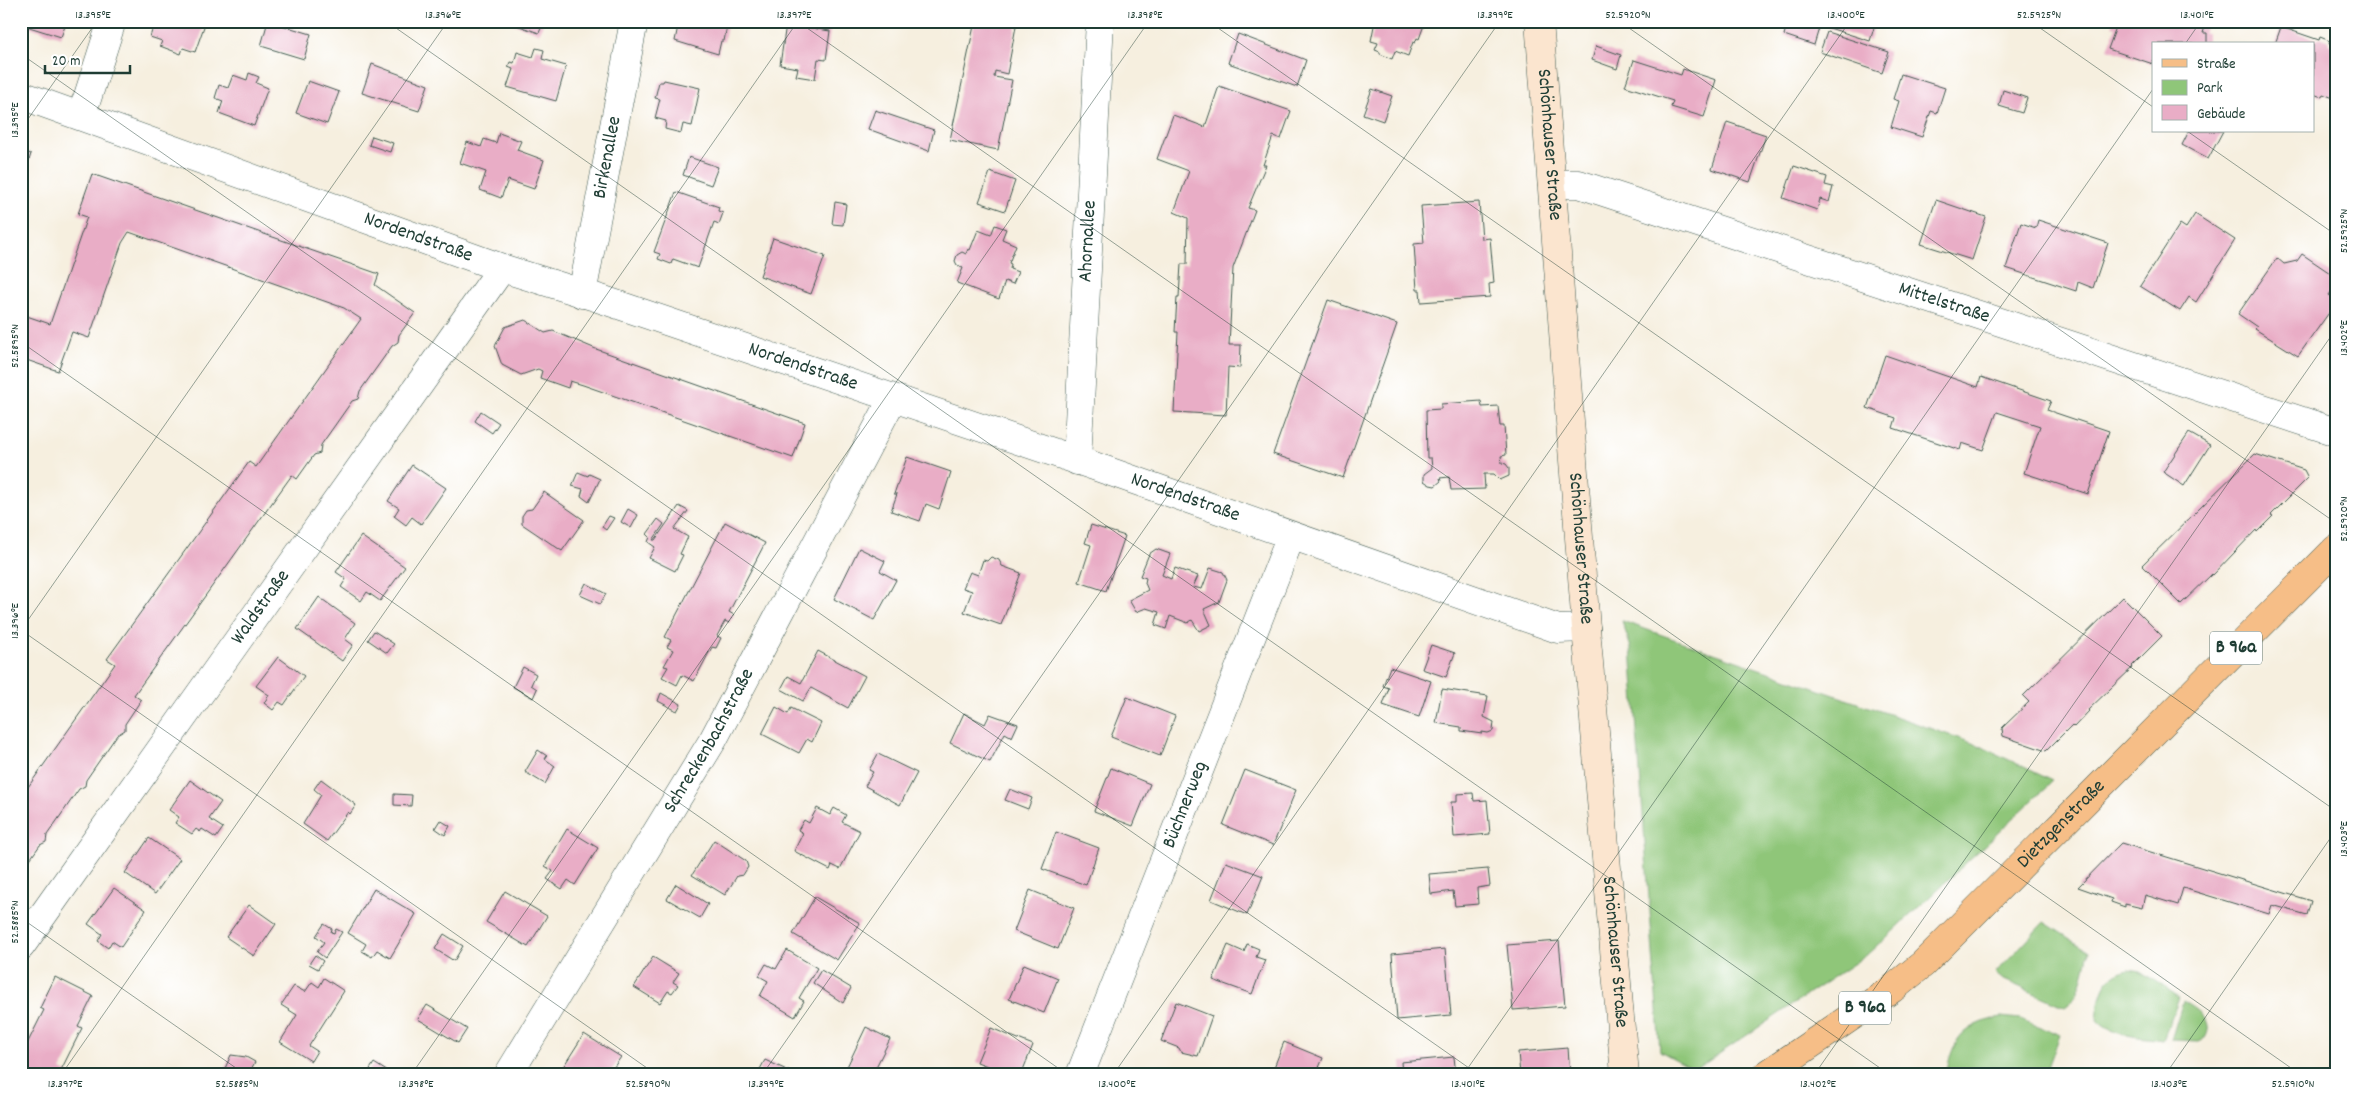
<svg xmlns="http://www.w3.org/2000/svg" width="2357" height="1096" viewBox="0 0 2357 1096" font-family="Dekko,sans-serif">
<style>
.green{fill:#8fc679;stroke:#578256}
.building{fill:#e9adc6}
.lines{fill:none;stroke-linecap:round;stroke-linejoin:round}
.street-casing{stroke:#3f584e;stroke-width:29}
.secondary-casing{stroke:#3f584e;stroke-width:29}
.primary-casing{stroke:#3f584e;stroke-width:29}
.street{stroke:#fff;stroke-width:28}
.secondary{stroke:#fbe5cf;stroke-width:28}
.primary{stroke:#f6be87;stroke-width:28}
.ticks{fill:none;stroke:#1f3d34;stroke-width:1;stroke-opacity:0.45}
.labels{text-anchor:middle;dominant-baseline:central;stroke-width:4.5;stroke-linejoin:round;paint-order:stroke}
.shield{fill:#fff;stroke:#627771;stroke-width:1}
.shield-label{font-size:19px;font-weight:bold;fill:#1f3d34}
.street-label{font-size:20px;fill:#1f3d34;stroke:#fff}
.neatline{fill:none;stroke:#1f3d34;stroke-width:2}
.ticks-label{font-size:12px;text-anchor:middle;fill:#1f3d34}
</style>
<rect width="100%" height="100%" fill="#fff"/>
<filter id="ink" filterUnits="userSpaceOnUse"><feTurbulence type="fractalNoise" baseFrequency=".02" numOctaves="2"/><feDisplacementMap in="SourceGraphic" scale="10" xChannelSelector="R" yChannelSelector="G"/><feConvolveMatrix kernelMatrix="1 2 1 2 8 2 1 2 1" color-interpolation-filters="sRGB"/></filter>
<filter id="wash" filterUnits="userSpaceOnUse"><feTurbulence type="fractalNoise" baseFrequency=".0096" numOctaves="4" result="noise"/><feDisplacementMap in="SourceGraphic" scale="20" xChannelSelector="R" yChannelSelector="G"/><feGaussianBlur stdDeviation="1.12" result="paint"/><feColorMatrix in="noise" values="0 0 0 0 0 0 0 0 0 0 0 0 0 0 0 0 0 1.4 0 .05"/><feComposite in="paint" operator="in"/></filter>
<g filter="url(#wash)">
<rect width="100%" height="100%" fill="#f6efdf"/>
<g class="green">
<polygon points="1622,621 1978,745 2053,781 1871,952 1695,1070 1660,1051 1631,648"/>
<path d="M 2044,922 L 2089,951 C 2085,968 2081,997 2065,1007 L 2002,979 L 1995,973 Z"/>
<path d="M 2129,969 L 2140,971 L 2179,997 L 2163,1040 C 2144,1037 2111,1037 2097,1020 C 2100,996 2101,975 2129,969 Z"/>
<path d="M 2183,1001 C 2196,1009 2216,1020 2205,1038 L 2199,1041 L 2171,1040 Z"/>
<path d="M 2001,1017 L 2020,1019 L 2060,1035 L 2045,1075 L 1946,1075 C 1952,1038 1965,1025 2001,1017 Z"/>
</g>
<g id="blocks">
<g class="building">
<polygon points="21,21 67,21 61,37 23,25 21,29"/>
<polygon points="155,21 206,21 195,52 183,48 181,54 160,46 162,41 150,37"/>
<polygon points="268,21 311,34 304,59 261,46"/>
<polygon points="505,21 544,21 539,33"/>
<polygon points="679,21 728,21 724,41 721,41 718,54 675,41"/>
<polygon points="975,21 1017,21 1007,74 995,71 994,77 1012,80 998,150 950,140"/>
<polygon points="1375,21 1423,21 1422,24 1424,25 1419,39 1417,38 1415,43 1413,42 1408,56 1395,51 1392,59 1380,54 1380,52 1375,50 1378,43 1371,41"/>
<polygon points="1788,21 1876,21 1870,41 1820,25 1814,45 1784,35"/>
<polygon points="2112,21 2207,21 2203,33 2207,33 2207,44 2153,44 2153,64 2108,49 2116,27 2112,26"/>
<polygon points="786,24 830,31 826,60 818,59 815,79 796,76 798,68 780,65"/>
<polygon points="2281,27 2319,40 2320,37 2330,41 2329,44 2336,46 2336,99 2323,94 2322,97 2313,94 2313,44 2275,44"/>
<polygon points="1827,32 1889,52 1882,73 1820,52"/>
<polygon points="1238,34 1306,60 1297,87 1228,63"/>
<polygon points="1596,46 1621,55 1617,69 1592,60"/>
<polygon points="536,48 544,50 542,59 566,66 556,101 507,87 513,69 508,67 510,62 514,63 517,52 533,57"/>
<polygon points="1634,60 1681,75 1683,69 1716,80 1704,117 1671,107 1673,101 1625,86"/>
<polygon points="372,64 428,85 419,111 362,93"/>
<polygon points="249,73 259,77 256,83 268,88 254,126 219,113 223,101 215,98 219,85 228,88 233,75 247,80"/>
<polygon points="1901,74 1945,88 1937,113 1931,111 1922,137 1891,127 1899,101 1893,99"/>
<polygon points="664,80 700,88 692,126 683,124 681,133 665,129 666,121 655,118 660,99 655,98 659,82 663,82"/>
<polygon points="308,81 339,92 327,124 296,113"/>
<polygon points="1219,86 1291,111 1281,139 1273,136 1263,165 1266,165 1248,208 1255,210 1233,268 1229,345 1241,345 1240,368 1228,367 1226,415 1174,412 1178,332 1175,332 1177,297 1179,297 1181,264 1187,264 1188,218 1174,212 1189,171 1157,159 1173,115 1205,127"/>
<polygon points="1372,89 1392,96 1383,121 1363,114"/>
<polygon points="2003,90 2027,98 2022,113 1999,106"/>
<polygon points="875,110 934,130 929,151 868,129"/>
<polygon points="1727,122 1766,135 1750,182 1712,169"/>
<polygon points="2189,131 2223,131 2208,159 2182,145"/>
<polygon points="499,133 521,141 517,150 544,160 534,189 508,180 501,198 480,190 486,172 460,163 467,142 481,147 484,139 496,143"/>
<polygon points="372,136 393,143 390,152 369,145"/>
<polygon points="21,150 31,154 22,181 21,181"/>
<polygon points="689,157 718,167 711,185 683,175"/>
<polygon points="1794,166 1827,177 1825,185 1833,187 1829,202 1820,199 1817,210 1783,198"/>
<polygon points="990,172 1015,181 1005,211 979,202"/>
<polygon points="92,174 379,274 375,285 415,313 399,335 398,342 392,346 360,391 358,399 352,401 321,445 320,453 314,455 297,479 292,475 134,695 141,700 125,724 125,730 117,735 86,780 85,786 79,789 47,835 46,842 40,845 21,872 21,797 115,664 107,659 249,462 256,467 361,319 344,308 129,232 122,243 89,338 72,332 58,371 21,358 21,314 50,324 87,217 78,214"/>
<polygon points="676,192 719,207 718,211 723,213 719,224 714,222 698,268 673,259 671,264 658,259 660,254 654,252"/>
<polygon points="1936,200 1986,217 1972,260 1921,244"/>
<polygon points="835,202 846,204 843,225 832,224"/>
<polygon points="1479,202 1482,239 1490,238 1494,283 1489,284 1490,297 1421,302 1420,290 1417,290 1414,244 1424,243 1421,206"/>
<polygon points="2195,214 2235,240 2196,302 2189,297 2180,311 2140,286 2180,224 2186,228"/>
<polygon points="2038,220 2108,243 2093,288 2078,282 2076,291 2006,268 2021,223 2036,228"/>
<polygon points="995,225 1006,229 1002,239 1016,245 1009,263 1011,264 1010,269 1018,272 1013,284 1005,281 999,299 957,283 963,268 957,265 955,261 957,255 962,252 966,254 968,249 970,250 978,230 991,235"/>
<polygon points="773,238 825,256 811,294 760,276"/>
<polygon points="2302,254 2336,277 2336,285 2329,295 2336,300 2336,303 2298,356 2255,329 2257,327 2238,314 2277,258 2284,264 2297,261"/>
<polygon points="1328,300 1397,324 1343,478 1273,454"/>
<polygon points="525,320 545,333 553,331 596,349 805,423 793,458 583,385 570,381 568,388 540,378 542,371 538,369 521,375 502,365 495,346 505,327"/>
<polygon points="1885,355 1978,387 1981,377 2051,401 2047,410 2109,431 2088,494 2024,473 2040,426 1997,412 1983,450 1962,443 1960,450 1893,428 1896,418 1867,408"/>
<polygon points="1481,401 1482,407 1498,406 1500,426 1504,426 1506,455 1501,456 1502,463 1506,464 1509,468 1509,476 1500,480 1494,474 1484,474 1485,489 1451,490 1449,477 1440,478 1441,481 1435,486 1430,485 1424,481 1424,474 1432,468 1431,458 1427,458 1426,410 1441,409 1441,404"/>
<polygon points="481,411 499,423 492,433 475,421"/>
<polygon points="2189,433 2210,445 2184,486 2163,472"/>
<polygon points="2255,454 2304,470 2308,478 2271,515 2273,516 2257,532 2256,530 2213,575 2212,574 2181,604 2142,565"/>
<polygon points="907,457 951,472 939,509 926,504 920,521 891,511 897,494 894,494"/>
<polygon points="412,465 446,488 421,524 412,517 406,525 394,516 399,508 388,501"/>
<polygon points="578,472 588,476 589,474 600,479 589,502 581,496 583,489 572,486"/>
<polygon points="544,492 584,520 562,551 522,524 522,516 526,510 532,509"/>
<polygon points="679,506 688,511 674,529 688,537 680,554 683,555 675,571 649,558 655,547 648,542 650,537 647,534 658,519 664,524 653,540 655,540"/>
<polygon points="628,509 638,515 631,528 621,522"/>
<polygon points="609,516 614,518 606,530 602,527"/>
<polygon points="725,522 765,543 729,612 734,615 729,623 725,621 717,636 721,638 716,648 712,647 694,681 682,675 677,685 662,677 668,667 664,666 673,650 667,647 671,640 665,637"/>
<polygon points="1091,525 1125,536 1106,591 1079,582 1091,545 1085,543"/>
<polygon points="361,536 405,567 380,601 367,592 361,601 341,587 346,579 336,572"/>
<polygon points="859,548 885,561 880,571 896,580 874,620 834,599"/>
<polygon points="1156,549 1170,554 1162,575 1171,579 1175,568 1186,572 1198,576 1193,587 1202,589 1210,568 1223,572 1227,580 1219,602 1204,609 1211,625 1199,631 1192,620 1188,623 1170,616 1166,629 1155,625 1159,612 1146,608 1136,612 1129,600 1148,590 1145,583 1146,578 1140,576 1149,554"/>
<polygon points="991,557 999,560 1002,566 1021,573 1001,625 964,612 972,591 963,588 970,572 978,575 983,560 987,561"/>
<polygon points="586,583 606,594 600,604 580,595"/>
<polygon points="319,597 355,623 345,639 353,645 342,661 297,629"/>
<polygon points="2123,597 2162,636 2132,666 2133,667 2088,710 2089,711 2074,727 2072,725 2046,751 2003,736 2002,728 2029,702 2023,696"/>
<polygon points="374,631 394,644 387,653 368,640"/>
<polygon points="1431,645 1455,653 1446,677 1422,669"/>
<polygon points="818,651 865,676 848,708 811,688 803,701 781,689 788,676 801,683"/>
<polygon points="278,657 304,676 284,705 279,702 273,710 264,703 269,695 256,686"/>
<polygon points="523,667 536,674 531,685 537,689 533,698 513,687"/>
<polygon points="1390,667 1431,681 1419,717 1383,705 1389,688 1383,686"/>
<polygon points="1442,689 1488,696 1484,717 1494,722 1493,731 1488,733 1482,732 1482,734 1461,731 1461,727 1436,723"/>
<polygon points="661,693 681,704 677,711 658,701"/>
<polygon points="1127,697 1175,716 1160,756 1111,737"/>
<polygon points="776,707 788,714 791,708 821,723 812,742 807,739 799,753 762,734"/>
<polygon points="964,713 985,724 990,714 1018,724 1012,737 1005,733 990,762 950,743"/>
<polygon points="538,750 547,756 545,759 555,766 545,784 525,772"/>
<polygon points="878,754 917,773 900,805 865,786 873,772 869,770"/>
<polygon points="1111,768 1150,784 1133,826 1094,811"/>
<polygon points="1245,770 1296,790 1273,845 1223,825"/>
<polygon points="321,779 356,805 350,814 348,812 327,841 303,824 321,795 314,789"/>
<polygon points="190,780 221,802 209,819 223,828 216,838 202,829 200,832 196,829 192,834 175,823 179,817 169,810"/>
<polygon points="1010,789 1032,798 1028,809 1005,800"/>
<polygon points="1473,793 1474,801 1487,800 1490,834 1454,837 1451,802 1457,802 1457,794"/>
<polygon points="394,794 412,795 411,806 394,805"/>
<polygon points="817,808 830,815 834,808 846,815 842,822 860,831 840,869 832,865 830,870 794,851 803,833 798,830 804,820 809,823"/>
<polygon points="440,820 450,826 445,835 435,828"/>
<polygon points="567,829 598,848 575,885 568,880 562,889 547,879 553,871 545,866"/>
<polygon points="1056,832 1099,848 1086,885 1042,869"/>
<polygon points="149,838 180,859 155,894 125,873"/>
<polygon points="714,840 746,861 748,867 743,875 737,876 725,895 692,875"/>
<polygon points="2121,843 2311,901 2307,915 2272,905 2269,914 2183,888 2178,905 2145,895 2142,908 2125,904 2125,907 2111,902 2112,899 2078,887"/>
<polygon points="1226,862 1263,876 1247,915 1211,900"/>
<polygon points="1488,869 1490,886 1477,888 1478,904 1455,906 1453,891 1431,894 1429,874"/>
<polygon points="676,884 708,904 700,918 667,899"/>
<polygon points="114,888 146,910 121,947 112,941 108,948 98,941 102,934 88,924"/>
<polygon points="374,889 416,914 390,958 377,950 372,957 362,951 366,944 348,933"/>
<polygon points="1030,890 1074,908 1058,949 1014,931"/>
<polygon points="505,891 547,916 528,947 486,922"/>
<polygon points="815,897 860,923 837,960 793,934"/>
<polygon points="249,905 276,924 254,956 226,937"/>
<polygon points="324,924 332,929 331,932 334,933 336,929 342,932 325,958 317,952 324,942 316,936"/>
<polygon points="444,934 463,946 454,961 435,949"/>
<polygon points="1559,941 1565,1006 1513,1010 1507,945"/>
<polygon points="1247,944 1259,949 1256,957 1265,960 1252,994 1213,980 1228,945 1244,952"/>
<polygon points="1445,949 1451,1015 1397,1020 1392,954"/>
<polygon points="787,950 817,968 799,998 804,1001 795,1017 760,996 768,981 759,976 766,964 776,969"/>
<polygon points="315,955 323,961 318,969 309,964"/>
<polygon points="653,957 679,973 673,982 678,985 672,993 668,991 660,1003 634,987"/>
<polygon points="1024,964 1058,978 1044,1013 1009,999"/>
<polygon points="821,970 851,988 843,1003 813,983"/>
<polygon points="55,977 93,996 78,1026 82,1028 61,1070 71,1075 21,1075 21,1050 23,1052 44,1010 40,1008"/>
<polygon points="324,978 344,991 309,1046 317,1051 311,1061 280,1042 297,1015 281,1005 294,986 305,992 312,982 319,987"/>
<polygon points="1176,1002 1212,1016 1198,1056 1181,1052 1179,1048 1161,1041"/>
<polygon points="427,1005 467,1029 458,1043 418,1019"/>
<polygon points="866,1027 890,1039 872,1075 848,1075 844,1073"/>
<polygon points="991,1028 1033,1045 1021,1075 996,1075 998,1070 977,1062"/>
<polygon points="584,1034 621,1057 611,1071 609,1070 605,1075 558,1075"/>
<polygon points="1284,1042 1323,1058 1316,1075 1271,1075"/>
<polygon points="1568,1048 1570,1075 1520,1075 1518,1052"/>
<polygon points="2335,1050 2336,1075 2327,1075 2334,1055"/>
<polygon points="231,1055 246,1057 255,1062 248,1075 222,1075"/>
<polygon points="1454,1057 1456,1075 1402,1075 1401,1062"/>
<polygon points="765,1060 791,1072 790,1075 765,1075 759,1071"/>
<polygon points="374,1063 393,1075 367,1074"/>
</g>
</g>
</g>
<g filter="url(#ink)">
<use href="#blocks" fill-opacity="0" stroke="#3f584e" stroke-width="1"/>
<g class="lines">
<defs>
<g id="street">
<path id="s1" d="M 21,95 L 502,268 L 598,298 L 1094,466 L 1558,629 L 1586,628"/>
<polyline points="79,115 87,99 112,21"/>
<path id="s2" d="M 1552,184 L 1579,184 L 2336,432"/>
<path id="s3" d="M 582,294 L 634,21"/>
<path id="s4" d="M 1077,461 L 1100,21"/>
<path id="s5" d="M 21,946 L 502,268"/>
<path id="s6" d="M 508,1075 L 713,740 L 893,398"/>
<path id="s7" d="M 1080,1075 L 1291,536"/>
</g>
<g id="secondary">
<path id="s8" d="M 1539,21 L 1586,628 L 1625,1075"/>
</g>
<g id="primary">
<path id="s9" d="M 1766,1075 L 1892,989 L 1923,964 L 2336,549"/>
</g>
</defs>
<use href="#street" class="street-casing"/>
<use href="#secondary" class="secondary-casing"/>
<use href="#primary" class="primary-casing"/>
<use href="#street" class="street"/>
<use href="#secondary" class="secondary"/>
<use href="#primary" class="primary"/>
</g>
</g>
<path class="ticks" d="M 386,21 L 1890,1075M 797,21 L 2301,1075M 1208,21 L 2336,811M 1619,21 L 2336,523M 2030,21 L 2153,107M 2185,44 L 2201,21M 21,54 L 1479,1075M 21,129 L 97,21M 2187,131 L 2336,235M 21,342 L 1068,1075M 21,630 L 448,21M 21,630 L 657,1075M 21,918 L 246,1075M 61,1075 L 798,21M 411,1075 L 1149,21M 762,1075 L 1500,21M 1113,1075 L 1850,21M 1463,1075 L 2153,89M 1814,1075 L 2336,329M 2165,1075 L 2336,830"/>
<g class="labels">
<g class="shield">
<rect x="2210" y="631.5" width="52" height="33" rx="4"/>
<rect x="1839" y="991.5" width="52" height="33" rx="4"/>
</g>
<g class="shield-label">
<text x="2236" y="648">B 96a</text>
<text x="1865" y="1008">B 96a</text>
</g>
<g class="street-label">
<text stroke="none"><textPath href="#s8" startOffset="124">Schönhauser Straße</textPath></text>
<text stroke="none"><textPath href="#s3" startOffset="139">Birkenallee</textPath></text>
<text stroke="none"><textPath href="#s1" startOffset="422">Nordendstraße</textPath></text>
<text stroke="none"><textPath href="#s4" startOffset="220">Ahornallee</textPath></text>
<text stroke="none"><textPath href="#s2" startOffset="411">Mittelstraße</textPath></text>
<text stroke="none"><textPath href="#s1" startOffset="828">Nordendstraße</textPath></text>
<text stroke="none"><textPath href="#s1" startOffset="1232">Nordendstraße</textPath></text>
<text stroke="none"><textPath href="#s8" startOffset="529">Schönhauser Straße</textPath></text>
<text stroke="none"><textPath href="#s5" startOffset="415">Waldstraße</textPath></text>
<text stroke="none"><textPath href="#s6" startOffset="390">Schreckenbachstraße</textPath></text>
<text stroke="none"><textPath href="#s7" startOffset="290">Büchnerweg</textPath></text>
<text stroke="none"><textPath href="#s9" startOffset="389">Dietzgenstraße</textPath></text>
<text stroke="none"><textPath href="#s8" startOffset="934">Schönhauser Straße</textPath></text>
</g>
</g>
<rect width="2357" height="1096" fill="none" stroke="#fff" stroke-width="55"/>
<rect x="2152" y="42" width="162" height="90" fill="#ffffff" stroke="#a5b1ae"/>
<rect x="2162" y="59" width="25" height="8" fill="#f6be87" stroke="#a5b1ae"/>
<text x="2197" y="68" font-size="15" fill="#1f3d34">Straße</text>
<rect x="2162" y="80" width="25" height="15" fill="#8fc679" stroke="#a5b1ae"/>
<text x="2197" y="92" font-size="15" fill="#1f3d34">Park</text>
<rect x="2162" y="105" width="25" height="15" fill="#e9adc6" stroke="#a5b1ae"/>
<text x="2197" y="118" font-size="15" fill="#1f3d34">Gebäude</text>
<path d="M45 65v8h85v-8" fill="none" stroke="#1f3d34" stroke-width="2.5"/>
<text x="52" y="65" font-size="15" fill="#1f3d34" stroke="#ffffff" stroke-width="4" paint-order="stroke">20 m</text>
<rect x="28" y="28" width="2302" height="1040" class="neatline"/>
<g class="ticks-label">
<text x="93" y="18">13.395°E</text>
<text x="443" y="18">13.396°E</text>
<text x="794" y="18">13.397°E</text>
<text x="1145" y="18">13.398°E</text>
<text x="1495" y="18">13.399°E</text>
<text x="1628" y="18">52.5920°N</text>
<text x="1846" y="18">13.400°E</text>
<text x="2039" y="18">52.5925°N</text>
<text x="2197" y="18">13.401°E</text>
<text transform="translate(14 120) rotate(-90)" y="4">13.395°E</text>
<text transform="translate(2343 231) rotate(-90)" y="4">52.5925°N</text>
<text transform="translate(2343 338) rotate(-90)" y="4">13.402°E</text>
<text transform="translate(14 346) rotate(-90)" y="4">52.5895°N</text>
<text transform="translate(2343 519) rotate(-90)" y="4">52.5920°N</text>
<text transform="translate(14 621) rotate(-90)" y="4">13.396°E</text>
<text transform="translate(2343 839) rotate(-90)" y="4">13.403°E</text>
<text transform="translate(14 922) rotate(-90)" y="4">52.5885°N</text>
<text x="65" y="1087">13.397°E</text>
<text x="237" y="1087">52.5885°N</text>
<text x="416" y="1087">13.398°E</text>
<text x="648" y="1087">52.5890°N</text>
<text x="766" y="1087">13.399°E</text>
<text x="1117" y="1087">13.400°E</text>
<text x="1468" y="1087">13.401°E</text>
<text x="1818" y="1087">13.402°E</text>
<text x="2169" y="1087">13.403°E</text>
<text x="2293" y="1087">52.5910°N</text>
</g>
</svg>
